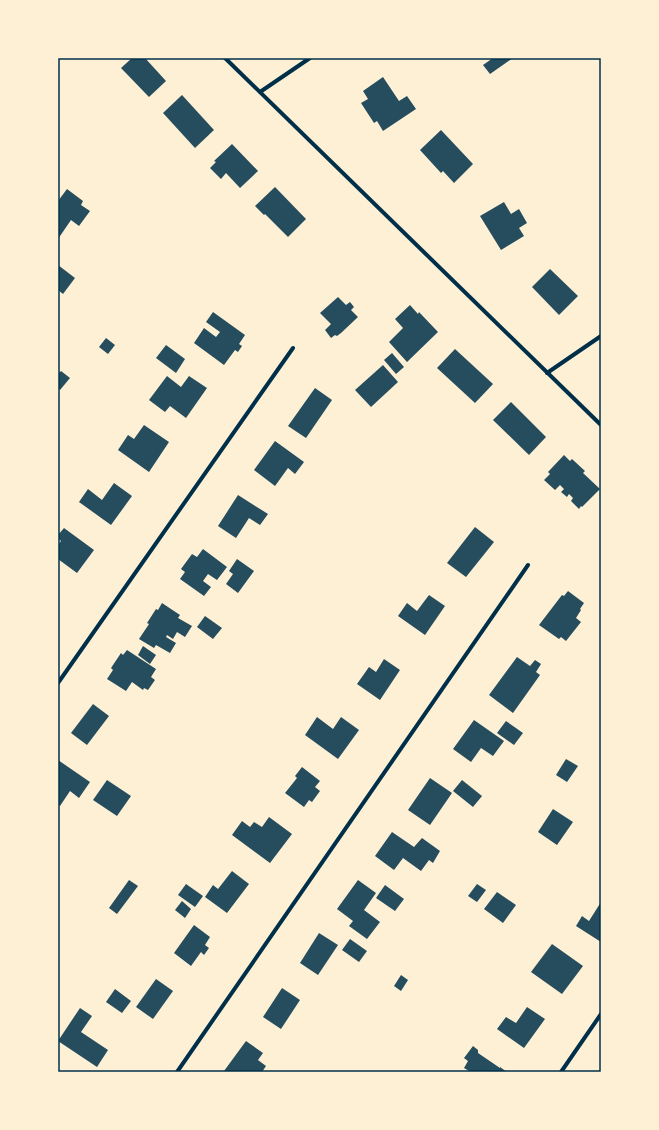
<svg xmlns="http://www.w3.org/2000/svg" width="659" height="1130" viewBox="0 0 659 1130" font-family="Rubik,sans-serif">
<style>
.building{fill:#264d5e}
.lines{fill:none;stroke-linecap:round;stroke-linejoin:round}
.minor{stroke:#003049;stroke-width:4}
.neatline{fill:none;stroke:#003049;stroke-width:1.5}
</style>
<rect width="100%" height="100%" fill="#fdf0d5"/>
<g class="building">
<polygon points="132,58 145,58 166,81 149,97 121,68"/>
<polygon points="493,58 513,58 490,74 483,65"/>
<polygon points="383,77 399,101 407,96 416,109 383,131 377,121 374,123 361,103 368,99 363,91"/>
<polygon points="182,95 214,130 195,148 163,113"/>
<polygon points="441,130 473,164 454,183 443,171 441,173 420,150"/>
<polygon points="232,144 258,171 240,188 226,173 221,179 210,168 216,162 214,161"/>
<polygon points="275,187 306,219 288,237 265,214 264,215 255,206"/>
<polygon points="67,189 83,201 81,205 90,211 79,226 71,220 58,239 58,201"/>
<polygon points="504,202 511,214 519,209 527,223 519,228 524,236 501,250 480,216"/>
<polygon points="58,265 75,278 63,294 58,290"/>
<polygon points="550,269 578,296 559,315 532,287"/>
<polygon points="338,297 346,305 350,302 354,307 351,310 358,317 341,333 337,336 335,335 331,338 325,330 331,324 320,313"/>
<polygon points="410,305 418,314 419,312 438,332 407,362 389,342 403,328 395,319"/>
<polygon points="213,312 245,335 239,344 242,346 238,352 235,350 224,365 194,343 204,328 216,337 220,332 206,322"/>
<polygon points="106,338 115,345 108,354 99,347"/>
<polygon points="166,345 185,359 176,373 156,358"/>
<polygon points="455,349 493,384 475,403 437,368"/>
<polygon points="392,353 404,367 396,374 384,360"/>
<polygon points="383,365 398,382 371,407 355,390"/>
<polygon points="61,371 70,378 60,390 58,388 58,374"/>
<polygon points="167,376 181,387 189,376 207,388 186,418 170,406 165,412 149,400"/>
<polygon points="315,388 332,400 306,438 288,426"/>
<polygon points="511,402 546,437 529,455 493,420"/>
<polygon points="144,425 169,442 149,472 118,450 128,435 134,439"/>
<polygon points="275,441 304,462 295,474 288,468 275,486 254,470"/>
<polygon points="564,455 570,461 572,459 585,471 583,473 600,489 582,507 581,506 579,509 571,501 573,498 569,494 567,497 561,492 564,489 560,485 555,490 544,480 550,474 548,472"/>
<polygon points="114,483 132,496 111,525 79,502 88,489 102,500"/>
<polygon points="238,495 268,514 260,525 249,518 236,538 218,526"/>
<polygon points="475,527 494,542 466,577 447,563"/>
<polygon points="64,528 94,550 77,573 58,559 58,545 61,541 58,538 58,535"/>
<polygon points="203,549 227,567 217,580 208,574 203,581 211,587 204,596 180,579 185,572 181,569 192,554 197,557"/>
<polygon points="237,559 254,571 238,593 226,584 233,574 229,571"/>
<polygon points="568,591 584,603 580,609 581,610 576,618 581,622 566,641 561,637 559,639 539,625 562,595 564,596"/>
<polygon points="429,595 445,606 425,635 398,616 407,603 417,611"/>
<polygon points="162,603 180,615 178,618 192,626 185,637 177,632 173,639 167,635 166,637 176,643 170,653 156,645 154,648 139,639 149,624 147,623 156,609 158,610"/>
<polygon points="205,616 222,628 213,639 197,627"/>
<polygon points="143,646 156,655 150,664 138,655"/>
<polygon points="127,650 156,669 151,677 155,680 148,690 144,688 143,690 132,682 126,691 107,679 113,670 111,668 121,653 123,655"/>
<polygon points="517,657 530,666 535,660 541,664 536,672 540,675 513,713 489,695"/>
<polygon points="384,659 400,670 380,700 357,684 369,667 376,672"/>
<polygon points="93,704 109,716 87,745 71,733"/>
<polygon points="317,717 333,729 341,717 359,730 338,759 305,735"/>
<polygon points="474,720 504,741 493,756 481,748 471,762 453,749"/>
<polygon points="506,721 523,733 514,745 497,733"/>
<polygon points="566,759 578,766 567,782 556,775"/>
<polygon points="58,760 90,782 79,798 70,791 60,806 58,805"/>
<polygon points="302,767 320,781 315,787 320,791 312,802 309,800 304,807 285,793 297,778 295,776"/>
<polygon points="430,778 452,793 430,825 408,810"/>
<polygon points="107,780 131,796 117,816 93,800"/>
<polygon points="462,780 482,796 473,807 453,791"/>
<polygon points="553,809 573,822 557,845 538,832"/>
<polygon points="269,817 292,834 270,863 232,835 242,821 250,827 254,822 262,827"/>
<polygon points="392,832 414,847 422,838 440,851 433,863 429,860 421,871 403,858 394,870 375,856"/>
<polygon points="232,871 249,884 227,913 205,897 213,885 218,889"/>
<polygon points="129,880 138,886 117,914 109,908"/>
<polygon points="358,880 376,893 364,910 380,922 367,939 349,926 353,921 337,909"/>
<polygon points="186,884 203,896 195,907 178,895"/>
<polygon points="477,884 486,890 477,902 468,896"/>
<polygon points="385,885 404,899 395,911 376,898"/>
<polygon points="497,892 516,905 503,923 484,909"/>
<polygon points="182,901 191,909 185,918 175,910"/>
<polygon points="601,902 601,942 576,926 582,916 589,921"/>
<polygon points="194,925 210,937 205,945 209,948 204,955 201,952 191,966 174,953"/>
<polygon points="319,933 338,945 318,975 300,963"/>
<polygon points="350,939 367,951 359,962 342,950"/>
<polygon points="552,944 583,966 562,994 531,972"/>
<polygon points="401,975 408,980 401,991 394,986"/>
<polygon points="156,979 173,991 153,1019 136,1007"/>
<polygon points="282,988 300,1000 281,1029 263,1017"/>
<polygon points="115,989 131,1001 122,1013 106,1002"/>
<polygon points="527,1007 545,1019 524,1048 497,1029 506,1017 516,1023"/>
<polygon points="80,1008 92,1016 81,1032 108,1050 97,1067 58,1041"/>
<polygon points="246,1041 263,1053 258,1060 266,1066 262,1072 225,1072 224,1071"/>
<polygon points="473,1046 478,1050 478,1053 500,1068 500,1067 507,1072 468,1072 469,1071 464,1068 468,1061 464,1058"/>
</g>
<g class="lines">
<g class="minor">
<polyline points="225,58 601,425"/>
<polyline points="260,92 310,58"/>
<polyline points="547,373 601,336"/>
<polyline points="58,683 293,348"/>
<polyline points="177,1072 528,565"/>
<polyline points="561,1072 601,1014"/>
</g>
</g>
<rect width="659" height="1130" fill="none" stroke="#fdf0d5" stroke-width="118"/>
<rect x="59" y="59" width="541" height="1012" class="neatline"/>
</svg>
